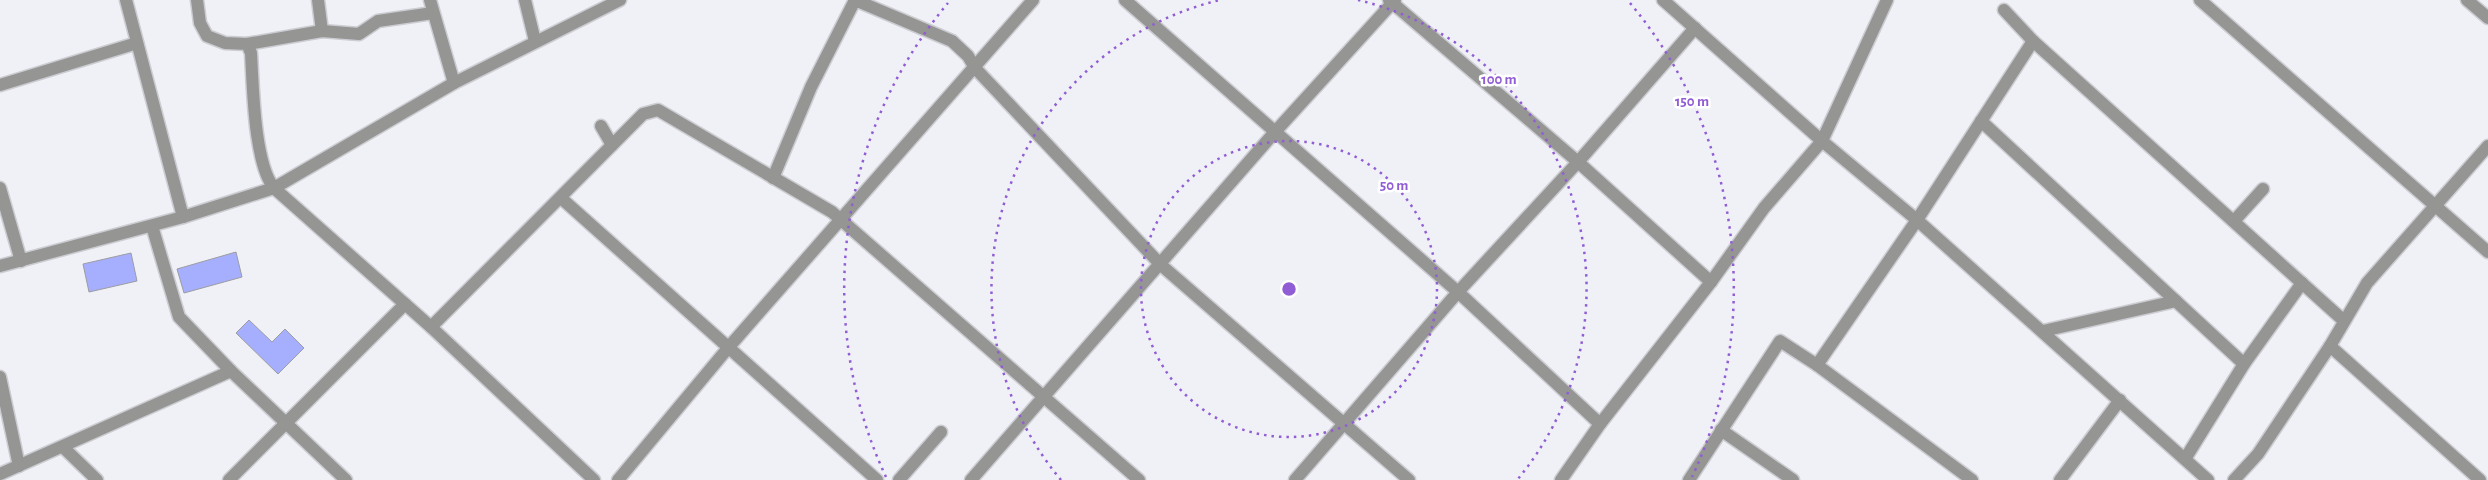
<svg xmlns="http://www.w3.org/2000/svg" width="2488" height="480" viewBox="0 0 2488 480" font-family="'Alegreya Sans',sans-serif">
<style>
.building{fill:#a5affe;stroke:#9c9ca1}
.lines{fill:none;stroke-linecap:round;stroke-linejoin:round}
.minor-casing{stroke:#cccdd2;stroke-width:15}
.tertiary-casing{stroke:#cccdd2;stroke-width:15}
.minor{stroke:#959593;stroke-width:12}
.tertiary{stroke:#959593;stroke-width:12}
.ring{fill:none;stroke:#915dd5;stroke-width:2.5;stroke-dasharray:2.5 5}
.centre{fill:#915dd5;stroke:#fff;stroke-width:2.5}
.ring-label{font-size:15px;text-anchor:middle;font-weight:bold;fill:#915dd5;stroke:#fff;stroke-width:5;stroke-linejoin:round;paint-order:stroke}
</style>
<rect width="100%" height="100%" fill="#f0f1f6"/>
<g class="building">
<polygon points="236,252 242,277 184,293 177,269"/>
<polygon points="131,253 137,281 89,292 83,264"/>
<polygon points="249,320 272,342 285,329 304,348 278,374 236,333"/>
</g>
<g class="lines">
<defs>
<g id="minor">
<polyline points="126,0 183,217"/>
<path d="M 197,0 L 200,23 L 207,36 L 225,43 L 247,44 L 251,53 C 253,87 254,163 274,188"/>
<polyline points="318,0 322,31"/>
<polyline points="430,0 454,83"/>
<polyline points="525,0 535,41"/>
<polyline points="855,0 952,41 968,56 975,68 1161,265 1409,480"/>
<polyline points="1125,0 1458,292 1600,424"/>
<polyline points="1389,0 1578,162 1711,282"/>
<polyline points="2200,0 2488,252"/>
<polyline points="2004,10 2033,41 2343,320"/>
<polyline points="247,44 322,31 359,34 378,21 433,13"/>
<polyline points="0,85 137,43"/>
<polyline points="1981,121 2244,364"/>
<polyline points="601,126 612,145"/>
<polyline points="773,178 811,87 855,0"/>
<polyline points="0,188 21,261"/>
<polyline points="561,198 877,480"/>
<polyline points="2234,221 2263,189"/>
<polyline points="152,226 179,317 231,371 346,480"/>
<polyline points="431,327 643,114 658,110 832,212 1139,480"/>
<polyline points="2043,331 2176,301"/>
<polyline points="2330,346 2480,480"/>
<polyline points="1817,365 1917,220 2033,41"/>
<polyline points="0,377 19,466"/>
<polyline points="1721,430 1793,480"/>
<polyline points="63,447 97,480"/>
<polyline points="2185,459 2244,364 2302,283"/>
<polyline points="0,474 231,371"/>
<polyline points="229,480 405,304"/>
<polyline points="618,480 728,348 1033,0"/>
<polyline points="899,480 941,432"/>
<polyline points="971,480 1274,133 1395,0"/>
<polyline points="1295,480 1458,292 1578,162 1695,28"/>
<polyline points="1561,480 1600,424 1711,282 1764,208 1822,141 1887,0"/>
<polyline points="1689,480 1780,341 1817,365 1972,480"/>
<polyline points="2060,480 2120,400"/>
<polyline points="2234,480 2258,454 2330,346 2367,283 2488,146"/>
</g>
<g id="tertiary">
<polyline points="1663,0 1822,141 1917,220 2208,480"/>
<polyline points="2467,0 2488,18"/>
<polyline points="274,188 431,327 594,480"/>
<polyline points="0,266 183,217 274,188 454,83 620,0"/>
</g>
</defs>
<use href="#minor" class="minor-casing"/>
<use href="#tertiary" class="tertiary-casing"/>
<use href="#minor" class="minor"/>
<use href="#tertiary" class="tertiary"/>
</g>
<g class="ring">
<circle cx="1289" cy="289" r="148"/>
<path d="M1061 480A297 297 0 0 1 1220 0M1358 0A297 297 0 0 1 1517 480"/>
<path d="M886 477A445 445 0 0 1 948 3M1630 3A445 445 0 0 1 1692 477"/>
</g>
<circle cx="1289" cy="289" r="8" class="centre"/>
<g class="ring-label">
<text x="1499" y="84">100 m</text>
<text x="1692" y="106">150 m</text>
<text x="1394" y="190">50 m</text>
</g>
</svg>
